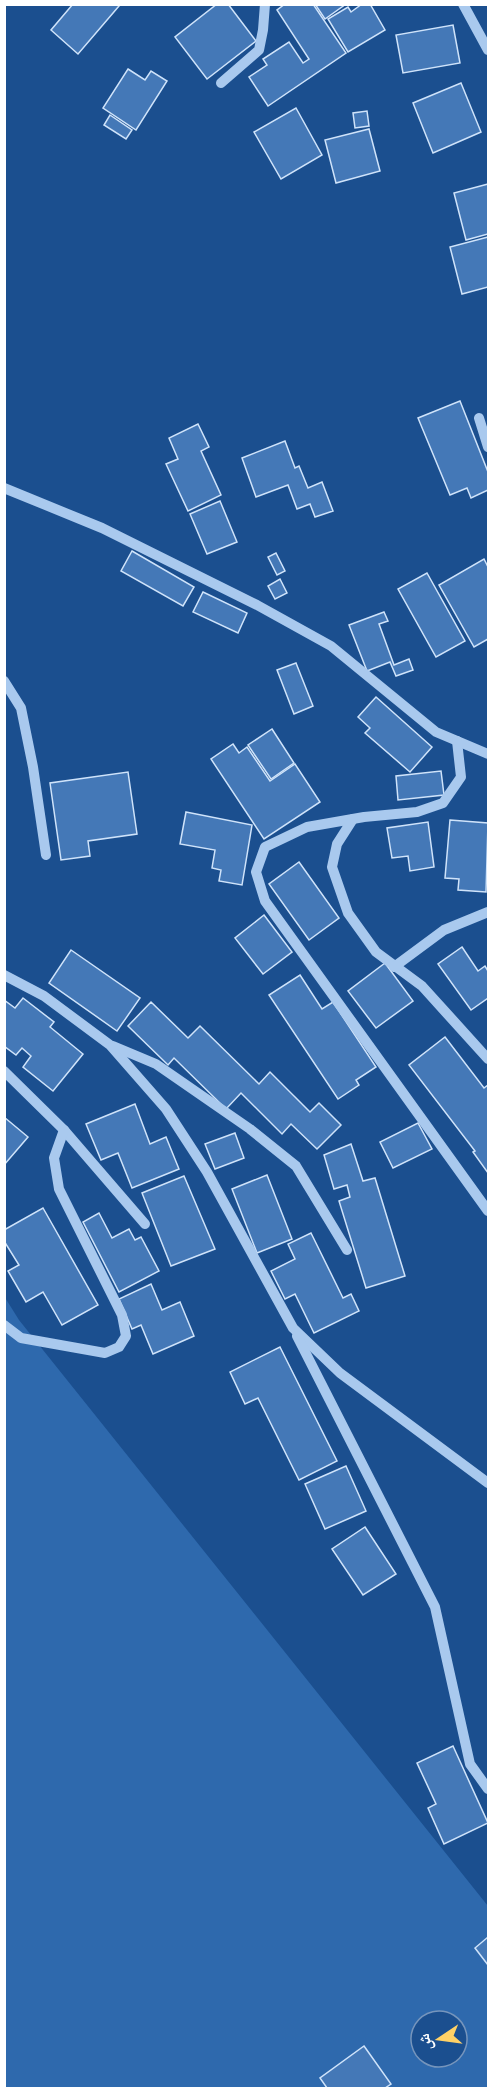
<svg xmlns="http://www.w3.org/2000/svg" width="493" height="2093" viewBox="0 0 493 2093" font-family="'Archivo Narrow','Noto Naskh Arabic',sans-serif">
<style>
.green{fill:#2e69ad;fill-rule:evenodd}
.building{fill:#4478b7;stroke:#cfe3fa;stroke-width:1.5}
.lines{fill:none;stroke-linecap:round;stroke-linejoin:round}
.minor{stroke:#a9c9ee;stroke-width:10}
</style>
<rect width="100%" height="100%" fill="#1b4f8f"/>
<path class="green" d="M 4,1296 L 19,1320 L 488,1906 L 488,2088 L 5,2088 ZM 421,2021 L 457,2021 L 457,2057 L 421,2057 Z"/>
<g class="building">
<polygon points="73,4 117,4 119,6 78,54 51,30"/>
<polygon points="217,4 228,4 256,41 207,79 175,37"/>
<polygon points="285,4 313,4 346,53 268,106 249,77 267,65 263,59 289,42 303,63 309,59 277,10"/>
<polygon points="315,4 346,4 325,19"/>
<polygon points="362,4 370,4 385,30 348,52 328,19 348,7 351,12"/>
<polygon points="453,25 460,63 403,73 396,35"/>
<polygon points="128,69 145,80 151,71 167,81 136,130 103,108"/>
<polygon points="461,83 481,132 433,153 413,103"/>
<polygon points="296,108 322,155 281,179 254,132"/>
<polygon points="367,111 369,126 355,128 353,113"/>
<polygon points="110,115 132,130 126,139 104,125"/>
<polygon points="369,129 380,171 336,183 325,140"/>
<polygon points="488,184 488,234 466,240 454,193"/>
<polygon points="488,237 488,287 462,294 450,247"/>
<polygon points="460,401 488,472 488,490 471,498 467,488 450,495 418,418"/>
<polygon points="198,424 209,447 201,451 221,495 188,511 166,464 178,459 169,438"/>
<polygon points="285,441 295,468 299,466 308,488 322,482 333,511 315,517 310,504 297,509 288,485 256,497 242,458"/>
<polygon points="220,501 237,542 207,554 190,514"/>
<polygon points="132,551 194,587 183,606 121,571"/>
<polygon points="276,553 285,571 277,575 268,557"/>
<polygon points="484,559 488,567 488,639 474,647 439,585"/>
<polygon points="427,573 465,641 436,657 398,589"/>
<polygon points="280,579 287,593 275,599 268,586"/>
<polygon points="203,592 247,613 238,633 193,612"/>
<polygon points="384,612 388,621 379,624 394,665 409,659 413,670 396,676 390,662 367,671 349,625"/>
<polygon points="296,663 313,706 294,714 277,670"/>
<polygon points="376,697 432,747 410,772 365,733 370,728 358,717"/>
<polygon points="272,729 294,763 271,779 248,745"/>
<polygon points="233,744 239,753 247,747 270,781 295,764 320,802 264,839 211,759"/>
<polygon points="441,771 444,795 398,800 396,776"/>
<polygon points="128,772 137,834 88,841 90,856 61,860 50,783"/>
<polygon points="186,812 252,825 242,885 219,881 221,870 212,868 215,850 180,844"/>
<polygon points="450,820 488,823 486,892 458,890 459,879 445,878"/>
<polygon points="428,822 434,867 410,871 408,856 392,858 387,828"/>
<polygon points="299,862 339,918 309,940 269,884"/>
<polygon points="264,915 292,952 263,974 235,938"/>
<polygon points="462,947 478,971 485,966 488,971 488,998 471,1010 438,964"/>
<polygon points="71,950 140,998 117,1031 49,983"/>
<polygon points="385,963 413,1001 376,1028 348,991"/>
<polygon points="300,975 322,1009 333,1002 376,1067 356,1080 359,1085 338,1099 269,995"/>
<polygon points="23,998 54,1022 50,1027 83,1054 53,1091 23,1067 31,1056 22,1048 16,1055 4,1046 4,1000 15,1008"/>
<polygon points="151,1002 188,1038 200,1026 259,1084 270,1072 310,1112 319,1103 341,1125 317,1149 291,1124 282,1134 241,1093 226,1109 174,1058 168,1065 128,1026"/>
<polygon points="445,1037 484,1088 488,1085 488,1173 473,1152 475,1151 409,1065"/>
<polygon points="135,1104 150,1144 166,1137 179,1169 132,1188 118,1153 101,1160 86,1124"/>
<polygon points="4,1117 28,1137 4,1165"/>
<polygon points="418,1123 432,1149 393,1168 380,1142"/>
<polygon points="235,1133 244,1158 215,1169 205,1144"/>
<polygon points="351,1144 363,1181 375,1178 405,1276 366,1288 339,1201 350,1197 347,1185 334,1189 324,1155"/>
<polygon points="267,1175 292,1239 257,1253 232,1189"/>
<polygon points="184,1176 215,1249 171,1266 142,1193"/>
<polygon points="43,1208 98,1305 62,1325 43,1292 26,1302 8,1271 19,1265 4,1241 4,1230"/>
<polygon points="99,1213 112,1238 129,1229 135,1240 141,1237 159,1271 119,1292 83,1222"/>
<polygon points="311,1233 343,1298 351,1294 359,1311 314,1333 295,1294 285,1299 271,1271 295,1259 288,1244"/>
<polygon points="151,1284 162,1310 180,1302 194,1336 153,1354 141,1325 132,1329 119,1299"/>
<polygon points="280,1347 337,1461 299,1480 258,1398 245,1404 230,1372"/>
<polygon points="346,1466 366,1511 325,1529 305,1484"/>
<polygon points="365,1527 396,1574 363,1595 332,1549"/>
<polygon points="453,1746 488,1823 444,1844 428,1808 436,1804 417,1763"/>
<polygon points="488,1937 488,1965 475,1948"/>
<polygon points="364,2046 391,2084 385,2088 327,2088 320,2078"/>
</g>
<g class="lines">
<g class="minor">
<polyline points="463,4 488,50"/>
<polyline points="221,83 259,50 263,30 265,4"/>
<polyline points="479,418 488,447"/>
<polyline points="4,488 102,528 257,605 331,646 436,732 488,754"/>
<polyline points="4,681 21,708 33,767 46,855"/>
<polyline points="457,741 461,777 443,803 417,812 364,817 307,827 265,847 256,872 265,901 488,1211"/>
<polyline points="353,819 337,844 332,867 348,913 376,952 422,986 488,1059"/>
<polyline points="394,967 444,930 488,912"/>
<polyline points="4,975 44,996 110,1045 166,1109 207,1172 293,1328 340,1373 488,1483"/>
<polyline points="113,1046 156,1064 250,1129 296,1166 347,1250"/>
<polyline points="4,1071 64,1130 145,1224"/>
<polyline points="4,1325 21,1338 105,1353 119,1347 126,1336 122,1315 59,1189 54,1158 64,1130"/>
<polyline points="297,1336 435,1607 470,1764 488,1789"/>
</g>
</g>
<rect width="493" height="2093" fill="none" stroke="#ffffff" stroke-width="12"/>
<g transform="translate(439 2039) rotate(257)"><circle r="28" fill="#1b4f8f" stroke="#7695bc" stroke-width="1.5"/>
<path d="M0-4.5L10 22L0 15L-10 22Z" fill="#ffd166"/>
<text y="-9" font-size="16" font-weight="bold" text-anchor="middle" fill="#ffffff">ش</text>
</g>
</svg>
